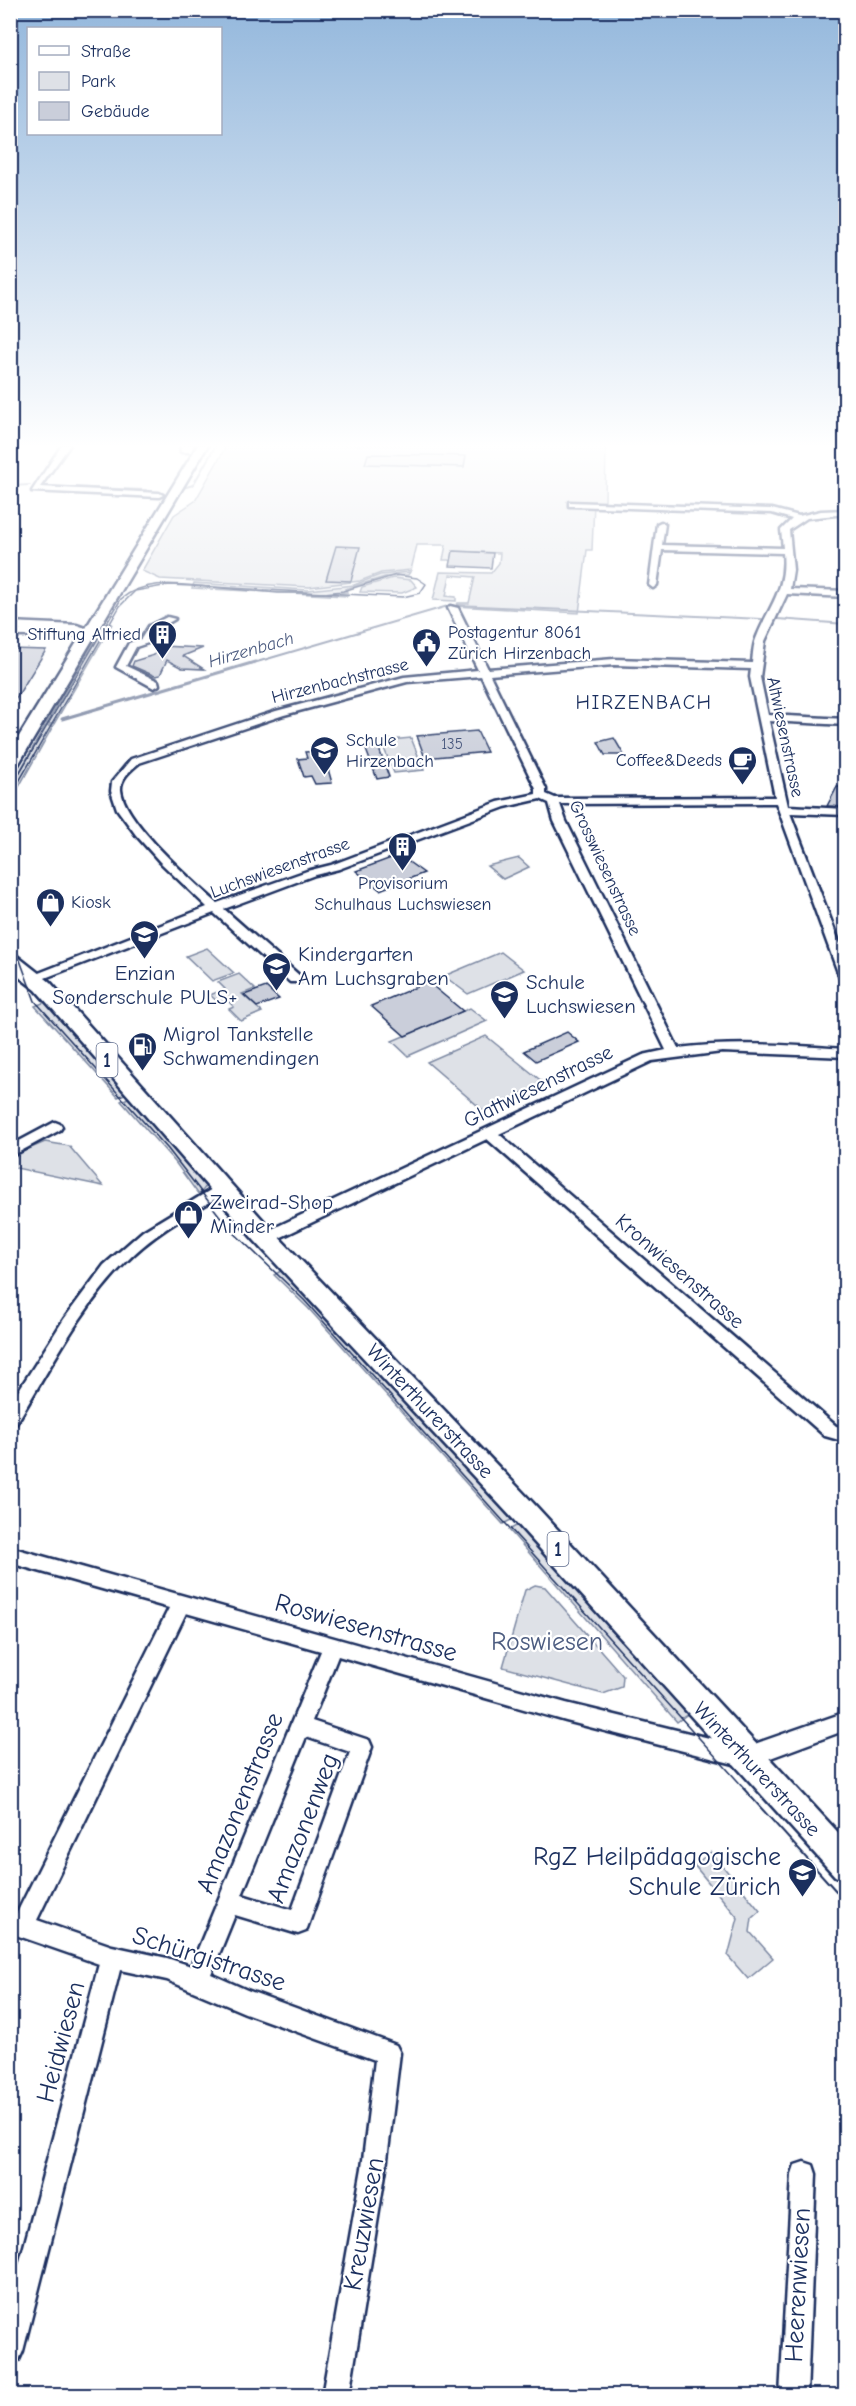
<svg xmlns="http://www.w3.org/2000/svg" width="856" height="2406" viewBox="0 0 856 2406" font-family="'Comic Neue',sans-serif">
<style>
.green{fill:#dee1e7;stroke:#7c88a2;stroke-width:1.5}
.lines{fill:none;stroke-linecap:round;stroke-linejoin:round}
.stream-far1{stroke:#77839f;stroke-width:2}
.stream{stroke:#77839f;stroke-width:3}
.building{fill:#caceda;stroke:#1b2f5e;stroke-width:1.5}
.street-casing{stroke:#1b2f5e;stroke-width:5}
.secondary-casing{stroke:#1b2f5e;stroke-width:5}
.primary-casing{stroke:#1b2f5e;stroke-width:5}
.highway-casing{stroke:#1b2f5e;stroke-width:5}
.street{fill:#fff;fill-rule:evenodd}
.secondary{fill:#fff;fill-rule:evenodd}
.primary{fill:#fff;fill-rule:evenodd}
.highway{fill:#fff;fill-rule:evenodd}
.tram-far1{stroke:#1b2f5e;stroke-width:1.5}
.tram{stroke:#1b2f5e;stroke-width:2}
.labels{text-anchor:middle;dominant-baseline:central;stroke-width:4.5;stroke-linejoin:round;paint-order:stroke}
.far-number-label{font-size:15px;fill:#47577d}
.far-poi-label{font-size:18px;fill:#1b2f5e;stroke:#fff;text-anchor:start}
.far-water-label{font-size:18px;font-style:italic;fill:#49597e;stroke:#fff}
.far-street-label{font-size:18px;fill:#1b2f5e;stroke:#fff}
.far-quarter-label{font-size:20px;letter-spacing:1.5px;fill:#1b2f5e;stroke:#fff}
.shield{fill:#fff;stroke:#5f6d8e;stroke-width:1.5}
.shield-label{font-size:20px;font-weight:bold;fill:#1b2f5e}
.poi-label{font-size:21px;fill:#1b2f5e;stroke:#fff;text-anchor:start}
.street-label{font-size:21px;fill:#1b2f5e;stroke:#fff}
.near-street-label{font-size:26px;fill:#1b2f5e;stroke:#fff}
.near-park-label{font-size:26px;fill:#4c5c80;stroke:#fff}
.near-poi-label{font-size:26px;fill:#1b2f5e;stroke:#fff;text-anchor:end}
</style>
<rect width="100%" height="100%" fill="#fff"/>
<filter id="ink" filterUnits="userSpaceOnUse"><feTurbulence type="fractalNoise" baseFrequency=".0167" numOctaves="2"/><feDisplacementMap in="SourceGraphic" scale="12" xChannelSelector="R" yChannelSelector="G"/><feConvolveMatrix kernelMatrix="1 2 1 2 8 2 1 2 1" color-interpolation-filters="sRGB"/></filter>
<g filter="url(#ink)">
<g class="green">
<polygon points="227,445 606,445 605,502 594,502 592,550 587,550 579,613 456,606 458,603 469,603 475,577 450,575 446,596 456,597 456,601 433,600 440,572 491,573 499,563 500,553 454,551 452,560 443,560 446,545 417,545 411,570 381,573 360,581 309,587 160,579 142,571 174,515 195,501"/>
<polygon points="410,572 408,575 385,577 345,589 347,592 312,594 349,595 347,596 192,588 194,583 308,590 354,585 380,575"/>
<polygon points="393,578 411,580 417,587 402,593 360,592 362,587"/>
<polygon points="105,624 112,624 54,724 46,724"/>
<polygon points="45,726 53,726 11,801 11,787"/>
<polygon points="411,738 424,770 394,773 381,741"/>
<polygon points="519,858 529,867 503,879 487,866"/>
<polygon points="207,948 234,973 212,981 186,956"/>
<polygon points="501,952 524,970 468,994 444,976"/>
<polygon points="239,974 255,989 242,994 262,1012 241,1021 229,1009 234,1007 227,1000 219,1003 210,995 225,989 218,982"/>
<polygon points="48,1001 127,1093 118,1097 35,1006"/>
<polygon points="470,1008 487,1021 408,1056 392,1041"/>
<polygon points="486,1036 544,1083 484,1111 427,1062"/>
<polygon points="133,1096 207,1185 199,1195 175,1162 121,1101"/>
<polygon points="45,1142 69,1146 103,1186 11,1167 11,1161 19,1153"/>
<polygon points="284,1269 515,1518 503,1524 308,1308 274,1275"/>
<polygon points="523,1522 689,1713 677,1722 509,1530"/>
<polygon points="535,1585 545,1587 623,1676 622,1687 603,1694 503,1667 525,1590"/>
<polygon points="711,1852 760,1911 752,1918 750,1932 773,1958 748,1979 728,1956 738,1918 694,1865"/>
</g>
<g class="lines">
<g class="stream-far1">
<polyline points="10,486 30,485"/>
<polyline points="39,486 146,490"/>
<polyline points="183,488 193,485 216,445"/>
<polyline points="457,605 762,619"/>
<polyline points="778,619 846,624"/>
<polyline points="250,664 448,606"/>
</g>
<polyline class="stream" points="62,719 255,662"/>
</g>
<g class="building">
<polygon points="368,454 431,455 466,456 464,467 365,464"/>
<polygon points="336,546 360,547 351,581 326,580"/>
<polygon points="453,551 493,553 491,568 450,566"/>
<polygon points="161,646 203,648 183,656 204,669 182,668 167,660 160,675 155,676 132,666 134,661 154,655"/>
<polygon points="10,649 46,650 10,708"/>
<polygon points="477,731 487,752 425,758 417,736"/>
<polygon points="614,738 624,755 605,755 598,742"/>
<polygon points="378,746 389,777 377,779 365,747"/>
<polygon points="323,751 332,783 315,784 311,776 304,777 298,759 307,758 305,752"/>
<polygon points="837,787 846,787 846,807 827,806"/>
<polygon points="399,855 424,873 380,890 356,871"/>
<polygon points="428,982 463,1011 405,1036 371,1006"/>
<polygon points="266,987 279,999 257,1007 244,995"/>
<polygon points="567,1032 579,1042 536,1061 524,1051"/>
</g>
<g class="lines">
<defs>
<g id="street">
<polygon points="62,445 70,445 40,487 159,493 163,495 159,497 32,491"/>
<polygon points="836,445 844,445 846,468 842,466"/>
<path d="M 569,502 L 772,509 L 799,516 L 821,511 L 846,510 L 846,514 L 807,518 L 789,530 L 793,570 L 790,589 L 846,591 L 846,597 L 787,594 L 765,641 L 760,677 L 768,715 L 846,719 L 846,725 L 769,721 L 788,806 L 846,809 L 846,815 L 790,813 L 846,960 L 846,982 L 840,978 L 776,803 L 560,804 L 566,821 L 678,1048 C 734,1041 790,1045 846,1049 L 846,1057 L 722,1052 L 652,1061 L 499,1134 L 836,1426 L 846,1428 L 846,1442 L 825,1436 L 487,1139 L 271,1242 L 266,1243 L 258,1238 L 261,1234 L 643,1055 L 666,1050 L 554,821 L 549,803 L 540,799 L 505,807 L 339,869 L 315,875 L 224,909 L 300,976 L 300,982 L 290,982 L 214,913 L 37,981 L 27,981 L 26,978 L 207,907 L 160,862 L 136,835 L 117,809 L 111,791 L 112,782 L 131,759 L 276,711 L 404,677 L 478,670 L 448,608 L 450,606 L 458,608 L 488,669 L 614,659 L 752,663 C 753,655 753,646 756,639 C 768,607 787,590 783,553 L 662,550 L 657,585 L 653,588 L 649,585 L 657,524 L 661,522 L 665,524 L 662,545 L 783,548 L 781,530 L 792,519 L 772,513 L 572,506 L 569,506 ZM 614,665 L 751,669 L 750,677 L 775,797 L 555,798 L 546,794 L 546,789 L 490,675 ZM 481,676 L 536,789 L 536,794 L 498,802 L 331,865 L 307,871 L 217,903 C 193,881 124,822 121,790 C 120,778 131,770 139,763 L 284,715 L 407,682 Z"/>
<polygon points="167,617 175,619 156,630 148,643 136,647 126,666 158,681 159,685 154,688 116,667 129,643 141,639 149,626"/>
<polygon points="55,1122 60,1124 62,1127 60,1130 10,1157 10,1146"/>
<path d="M 222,1183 L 229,1188 L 227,1192 C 192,1213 155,1232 126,1262 C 80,1308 50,1369 16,1424 L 10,1426 L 10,1404 L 64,1319 L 104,1265 L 143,1231 Z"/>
<path d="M 10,1547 L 566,1703 L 746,1747 L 846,1712 L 846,1730 L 746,1767 L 566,1721 L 338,1656 L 312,1721 L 369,1740 L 372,1747 L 309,1923 L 306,1931 L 298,1934 L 235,1915 L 211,1974 L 247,1990 L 396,2045 L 400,2053 L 386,2168 L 349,2396 L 322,2396 L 362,2168 L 375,2060 L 245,2013 L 167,1980 L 120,1970 L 23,2351 L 19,2360 L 10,2364 L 10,2299 L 99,1964 L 10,1933 L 10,1911 L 17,1913 L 169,1608 L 10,1563 ZM 186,1613 L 321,1651 L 191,1966 L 167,1958 L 112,1946 L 37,1920 ZM 306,1737 L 350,1752 L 292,1910 L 242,1895 Z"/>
<polygon points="804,2162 813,2165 816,2174 807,2396 780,2396 792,2174 795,2165"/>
</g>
<polygon id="secondary" points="198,445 208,445 95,635 17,636 16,633 22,629 86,628"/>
<g id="primary">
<polygon points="10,622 77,625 97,632 18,765 10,770 10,751 82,634 10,630"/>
<polygon points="10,954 17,956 50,982 271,1229 534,1504 846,1841 846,1881 835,1876 514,1520 255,1241 36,990 10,970"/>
</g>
<polygon id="highway" points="180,445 194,445 191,452 181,452"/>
</defs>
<use href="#street" class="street-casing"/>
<use href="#secondary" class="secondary-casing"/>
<use href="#primary" class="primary-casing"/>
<use href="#highway" class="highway-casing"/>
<use href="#street" class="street"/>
<use href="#secondary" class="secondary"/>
<use href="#primary" class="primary"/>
<use href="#highway" class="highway"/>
<g class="tram-far1">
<polygon points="396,575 417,578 426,584 420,593 403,597 324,593 343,591"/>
<polyline points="211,587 324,593"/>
<polyline points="211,587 278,593 324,593"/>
<path d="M 10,789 L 121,599 C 146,578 181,585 211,587"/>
<polyline points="10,797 120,606 135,591 169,585 211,587"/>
<polyline points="10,933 35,1001 168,1149 229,1228 304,1300 745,1789"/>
</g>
<polyline class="tram" points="743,1788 846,1902"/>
</g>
</g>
<linearGradient id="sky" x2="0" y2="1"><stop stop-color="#93b7dc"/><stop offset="0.57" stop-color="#fff"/><stop offset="1" stop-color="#fff" stop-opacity="0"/></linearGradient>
<rect width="856" height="782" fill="url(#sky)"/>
<defs>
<symbol id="building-pin" viewBox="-11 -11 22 30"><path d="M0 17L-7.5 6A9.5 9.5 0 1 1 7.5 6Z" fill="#1b2f5e" stroke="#fff"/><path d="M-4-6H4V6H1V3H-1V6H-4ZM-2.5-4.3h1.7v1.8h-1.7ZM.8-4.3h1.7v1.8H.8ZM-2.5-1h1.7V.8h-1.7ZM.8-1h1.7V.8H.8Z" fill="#fff"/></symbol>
<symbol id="civic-pin" viewBox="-11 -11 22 30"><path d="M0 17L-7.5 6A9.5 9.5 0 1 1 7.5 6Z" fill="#1b2f5e" stroke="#fff"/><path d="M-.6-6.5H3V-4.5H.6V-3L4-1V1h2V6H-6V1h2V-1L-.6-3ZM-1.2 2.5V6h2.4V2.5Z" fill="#fff"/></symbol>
<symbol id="school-pin" viewBox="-11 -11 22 30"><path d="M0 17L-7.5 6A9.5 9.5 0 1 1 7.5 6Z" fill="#1b2f5e" stroke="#fff"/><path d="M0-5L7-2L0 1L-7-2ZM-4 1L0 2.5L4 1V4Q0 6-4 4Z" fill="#fff"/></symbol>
<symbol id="cafe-pin" viewBox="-11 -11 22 30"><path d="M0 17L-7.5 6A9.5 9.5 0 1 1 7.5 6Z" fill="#1b2f5e" stroke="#fff"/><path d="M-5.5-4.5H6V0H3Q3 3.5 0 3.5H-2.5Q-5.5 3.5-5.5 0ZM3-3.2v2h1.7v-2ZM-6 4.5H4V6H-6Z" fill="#fff"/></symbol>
<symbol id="shop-pin" viewBox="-11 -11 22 30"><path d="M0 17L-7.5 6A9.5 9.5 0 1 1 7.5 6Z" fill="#1b2f5e" stroke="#fff"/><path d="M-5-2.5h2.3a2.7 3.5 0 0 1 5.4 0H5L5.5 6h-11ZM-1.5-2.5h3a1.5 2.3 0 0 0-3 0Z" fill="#fff"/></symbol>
<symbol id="fuel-pin" viewBox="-11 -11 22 30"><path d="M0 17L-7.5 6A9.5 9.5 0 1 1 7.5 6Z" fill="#1b2f5e" stroke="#fff"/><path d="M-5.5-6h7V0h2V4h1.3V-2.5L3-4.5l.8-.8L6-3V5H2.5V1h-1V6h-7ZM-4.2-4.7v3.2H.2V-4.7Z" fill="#fff"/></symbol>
</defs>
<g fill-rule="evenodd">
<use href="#building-pin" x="146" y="618" width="33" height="45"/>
<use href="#civic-pin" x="410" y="626" width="33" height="45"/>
<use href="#school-pin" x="308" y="734" width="33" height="45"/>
<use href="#cafe-pin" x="726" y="744" width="33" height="45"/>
<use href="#building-pin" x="386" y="830" width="33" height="45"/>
<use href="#shop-pin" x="34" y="886" width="33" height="45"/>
<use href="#school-pin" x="128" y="918" width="33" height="45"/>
<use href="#school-pin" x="260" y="950" width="33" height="45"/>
<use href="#school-pin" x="488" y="978" width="33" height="45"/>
<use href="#fuel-pin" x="126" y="1030" width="33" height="45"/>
<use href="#shop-pin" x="172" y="1198" width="33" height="45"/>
<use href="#school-pin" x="786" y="1856" width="33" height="45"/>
</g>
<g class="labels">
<g class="far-number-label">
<text x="452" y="744">135</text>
</g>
<g class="far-poi-label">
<text x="448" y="632">Postagentur 8061<tspan x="448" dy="21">Zürich Hirzenbach</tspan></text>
<text x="141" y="634" text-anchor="end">Stiftung Altried</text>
<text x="346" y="740">Schule<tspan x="346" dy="21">Hirzenbach</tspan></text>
<text x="722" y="760" text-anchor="end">Coffee&amp;Deeds</text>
<text x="403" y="883" text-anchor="middle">Provisorium<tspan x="403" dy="21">Schulhaus Luchswiesen</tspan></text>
<text x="71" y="902">Kiosk</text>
</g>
<g class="far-water-label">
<text transform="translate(251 650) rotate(-16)">Hirzenbach</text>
</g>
<g class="far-street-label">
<text transform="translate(340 681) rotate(-14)">Hirzenbachstrasse</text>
<text transform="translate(785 737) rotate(78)">Altwiesenstrasse</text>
<text transform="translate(280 868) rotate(-20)">Luchswiesenstrasse</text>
<text transform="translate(605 868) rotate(65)">Grosswiesenstrasse</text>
</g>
<g class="far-quarter-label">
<text x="644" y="702">HIRZENBACH</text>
</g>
<g class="shield">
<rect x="96.5" y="1043" width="21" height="34" rx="4.5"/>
<rect x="547.5" y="1532" width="21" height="34" rx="4.5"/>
</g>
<g class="shield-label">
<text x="107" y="1060">1</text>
<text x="558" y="1549">1</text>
</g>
<g class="poi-label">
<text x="298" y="954">Kindergarten<tspan x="298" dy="24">Am Luchsgraben</tspan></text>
<text x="145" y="973" text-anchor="middle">Enzian<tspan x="145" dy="24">Sonderschule PULS+</tspan></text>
<text x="526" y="982">Schule<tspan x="526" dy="24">Luchswiesen</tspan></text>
<text x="163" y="1034">Migrol Tankstelle<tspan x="163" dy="24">Schwamendingen</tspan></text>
<text x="210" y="1202">Zweirad-Shop<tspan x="210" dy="24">Minder</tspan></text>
</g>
<g class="street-label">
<text transform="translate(538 1086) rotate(-26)">Glattwiesenstrasse</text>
<text transform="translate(680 1271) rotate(41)">Kronwiesenstrasse</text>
<text transform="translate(430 1411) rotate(47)">Winterthurerstrasse</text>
<text transform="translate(757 1769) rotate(47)">Winterthurerstrasse</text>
</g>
<g class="near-street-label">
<text transform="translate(366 1628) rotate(16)">Roswiesenstrasse</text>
<text transform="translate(240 1803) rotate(-68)">Amazonenstrasse</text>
<text transform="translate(303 1828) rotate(-69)">Amazonenweg</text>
<text transform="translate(209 1959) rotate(18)">Schürgistrasse</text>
<text transform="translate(61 2042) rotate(-75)">Heidwiesen</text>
<text transform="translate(364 2224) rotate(-80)">Kreuzwiesen</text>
<text transform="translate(798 2285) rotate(-87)">Heerenwiesen</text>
</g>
<g class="near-park-label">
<text x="547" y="1642">Roswiesen</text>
</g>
<g class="near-poi-label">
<text x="781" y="1857">RgZ Heilpädagogische<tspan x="781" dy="30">Schule Zürich</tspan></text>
</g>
</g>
<rect width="856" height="2406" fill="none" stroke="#fff" stroke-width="36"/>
<rect x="18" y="18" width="820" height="2370" fill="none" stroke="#1b2f5e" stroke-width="2" filter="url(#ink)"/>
<rect x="27" y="27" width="195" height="108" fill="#ffffff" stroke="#a4acbf" stroke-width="1.5"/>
<rect x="39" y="46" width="30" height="9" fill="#ffffff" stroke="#a4acbf" stroke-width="1.5"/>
<text x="81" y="57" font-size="18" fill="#1b2f5e">Straße</text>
<rect x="39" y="72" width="30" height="18" fill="#dee1e7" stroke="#a4acbf" stroke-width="1.5"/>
<text x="81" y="87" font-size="18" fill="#1b2f5e">Park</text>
<rect x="39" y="102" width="30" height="18" fill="#caceda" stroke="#a4acbf" stroke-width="1.5"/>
<text x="81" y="117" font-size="18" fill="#1b2f5e">Gebäude</text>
</svg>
